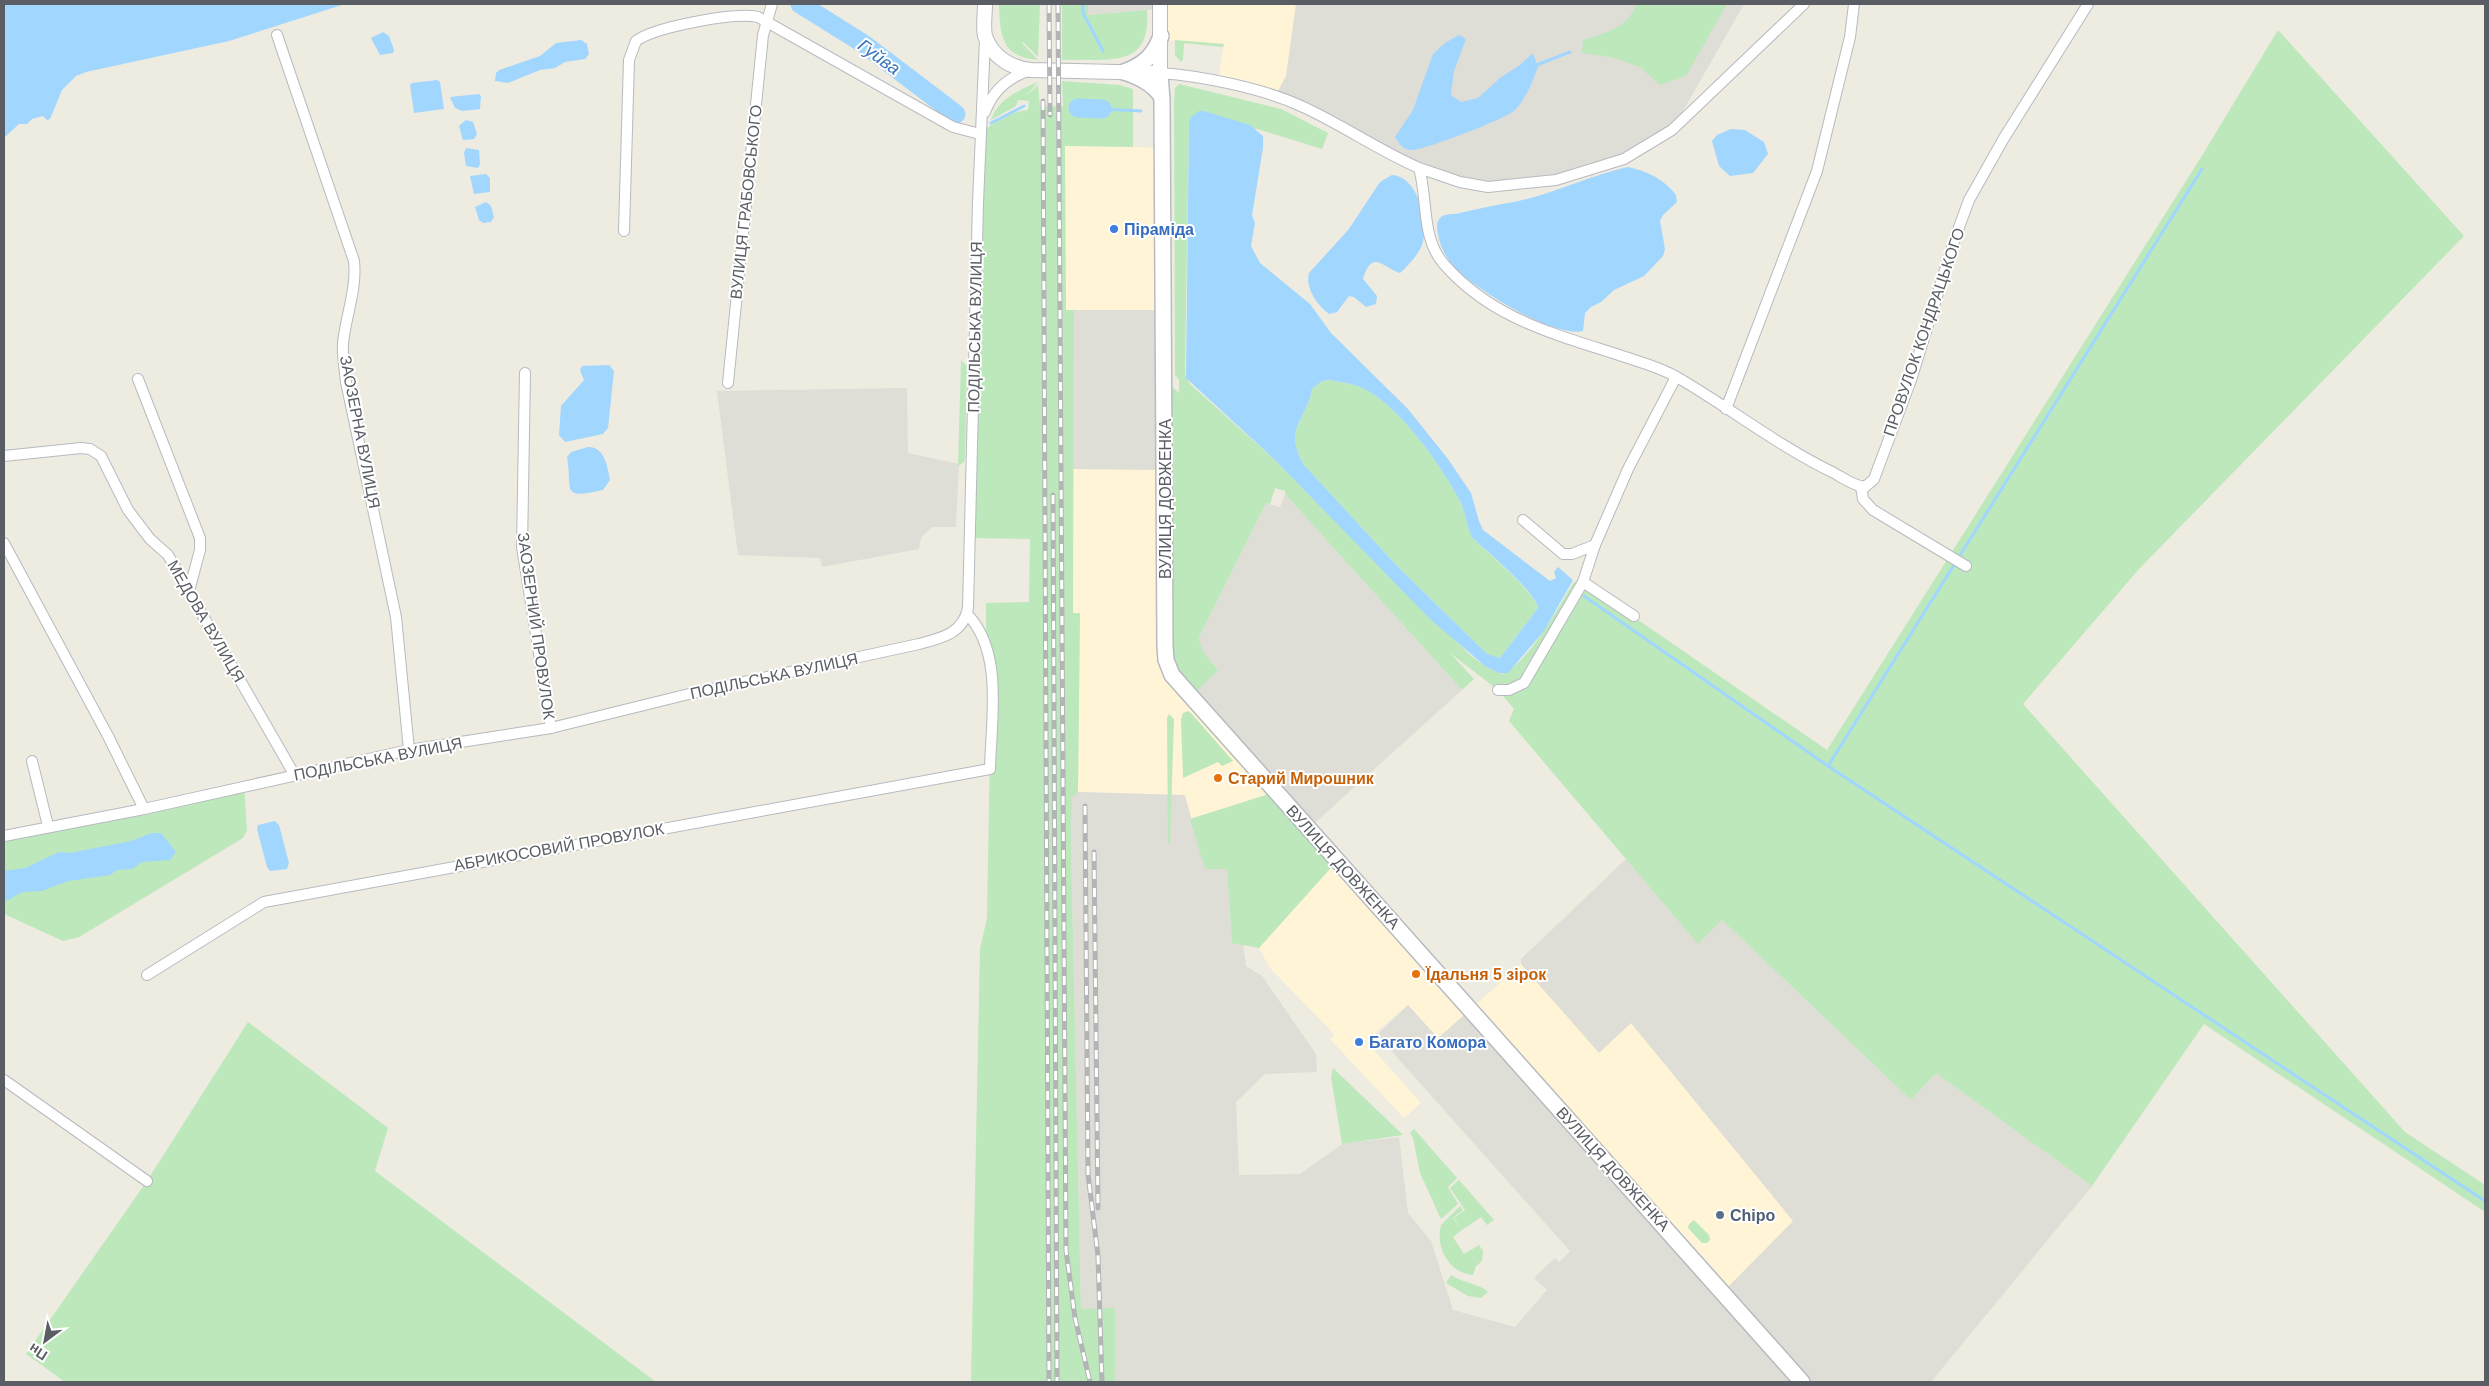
<svg xmlns="http://www.w3.org/2000/svg" width="2489" height="1386" viewBox="0 0 2489 1386" font-family="Helvetica,sans-serif">
<style>
.commercial{fill:#fff5d6}
.industrial{fill:#deddd6}
.green{fill:#bce8bc}
.water{fill:#a1d6ff;fill-rule:evenodd}
.lines{fill:none;stroke-linecap:round;stroke-linejoin:round}
.stream{stroke:#a1d6ff;stroke-width:3}
.river{stroke:#a1d6ff;stroke-width:19}
.minor-casing{stroke:#b7babf;stroke-width:12}
.tertiary-casing{stroke:#b7babf;stroke-width:16}
.secondary-casing{stroke:#b7bbc1;stroke-width:18}
.minor{stroke:#fff;stroke-width:10}
.tertiary{stroke:#fff;stroke-width:14}
.secondary{stroke:#fff;stroke-width:15}
.rail-casing{stroke:#b3b4b5;stroke-width:5}
.rail{stroke:#fff;stroke-width:3;stroke-dasharray:9;stroke-linecap:butt}
.shop-dot{fill:#3f7fe0;stroke:#fff;stroke-width:2}
.food-dot{fill:#e8710a;stroke:#fff;stroke-width:2}
.service-dot{fill:#5c6f8a;stroke:#fff;stroke-width:2}
.labels{text-anchor:middle;dominant-baseline:central;stroke-width:4;stroke-linejoin:round;paint-order:stroke}
.street-label{font-size:16px;fill:#5a5e64;stroke:#fff}
.shop-label{font-size:16px;font-weight:bold;fill:#366cbe;stroke:#fff;text-anchor:start}
.food-label{font-size:16px;font-weight:bold;fill:#c56008;stroke:#fff;text-anchor:start}
.service-label{font-size:16px;font-weight:bold;fill:#4e5e75;stroke:#fff;text-anchor:start}
.water-label{font-size:18px;font-style:italic;fill:#3676b8;stroke:#fff}
</style>
<rect width="100%" height="100%" fill="#eeebe1"/>
<g class="commercial">
<polygon points="1160,4 1296,4 1286,76 1276,95 1218,82 1224,44 1161,40"/>
<polygon points="1065,145 1163,148 1165,310 1066,310"/>
<polygon points="1073,469 1165,470 1165,646 1275,792 1190,819 1184,795 1078,792 1080,614 1073,613"/>
<polygon points="1337,861 1471,1009 1521,964 1551,999 1631,1023 1794,1221 1723,1293 1470,1010 1438,1039 1408,1005 1375,1033 1379,1038 1370,1046 1421,1103 1404,1118 1330,1039 1335,1035 1270,968 1259,948"/>
</g>
<g class="industrial">
<polygon points="1088,4 1160,4 1160,9 1088,15"/>
<polygon points="1296,4 1744,4 1672,130 1640,151 1526,184 1460,182 1276,95 1286,76"/>
<polygon points="1074,310 1165,310 1165,470 1073,469"/>
<polygon points="907,388 908,453 959,464 956,527 932,527 921,538 919,549 822,567 820,558 738,555 717,391"/>
<polygon points="1285,494 1462,690 1308,829 1190,698 1218,669 1202,650 1199,637 1266,503 1280,507"/>
<polygon points="1078,792 1185,795 1205,869 1227,869 1232,943 1243,944 1246,966 1262,976 1316,1054 1317,1072 1265,1074 1236,1102 1239,1175 1300,1174 1342,1144 1399,1137 1408,1213 1431,1241 1453,1310 1515,1327 1547,1290 1534,1278 1555,1258 1559,1262 1570,1251 1377,1035 1408,1005 1438,1038 1471,1009 1723,1292 1793,1221 1631,1023 1599,1053 1521,964 1521,959 1626,859 1698,943 1722,920 1911,1100 1936,1073 2092,1186 1931,1382 1115,1382 1114,1372 1081,1309 1071,846 1072,797"/>
</g>
<g class="green">
<path d="M 999,4 L 1040,4 L 1038,57 L 1023,42 L 1022,43 L 1038,60 C 1001,57 1000,35 999,4 Z"/>
<path d="M 1062,4 L 1088,4 L 1088,15 L 1147,10 C 1152,71 1106,58 1062,60 Z"/>
<path d="M 1636,4 L 1727,4 L 1686,76 L 1660,85 L 1640,67 L 1611,57 L 1582,53 L 1583,40 C 1604,34 1630,27 1636,4 Z"/>
<path d="M 2278,30 L 2464,236 L 2139,569 L 2023,704 L 2405,1132 L 2485,1185 L 2485,1212 L 2204,1024 L 2092,1186 L 1936,1073 L 1911,1100 L 1722,920 L 1698,944 L 1509,721 L 1514,709 L 1498,690 L 1450,653 L 1474,679 L 1462,690 L 1285,494 L 1285,491 L 1275,488 L 1270,504 L 1266,503 L 1199,637 L 1202,650 L 1218,670 L 1190,698 L 1172,675 L 1165,380 L 1179,393 L 1179,380 L 1175,375 L 1174,102 L 1175,88 L 1179,84 L 1281,109 L 1328,133 L 1322,149 L 1257,129 L 1191,117 L 1189,122 L 1185,375 L 1190,384 L 1276,461 L 1470,655 L 1485,666 L 1502,674 C 1529,663 1558,607 1574,582 L 1583,582 L 1827,750 L 2203,154 Z"/>
<polygon points="1175,40 1224,44 1223,47 1184,43 1183,59 1181,62 1175,55"/>
<path d="M 1062,81 L 1119,85 L 1133,89 L 1133,147 L 1065,146 L 1066,310 L 1074,310 L 1073,613 L 1080,613 L 1078,792 L 1072,797 L 1071,846 L 1081,1309 L 1115,1308 L 1115,1382 L 971,1382 L 980,949 L 987,918 L 991,691 L 986,645 L 986,603 L 1029,602 L 1030,539 L 970,538 L 980,134 C 993,122 1011,111 1028,110 L 1029,101 L 1018,100 L 1016,106 L 991,120 C 998,99 1019,90 1038,82 L 1026,96 L 1038,85 L 1040,107 L 1063,106 Z"/>
<polygon points="961,360 967,366 965,457 964,462 958,466"/>
<path d="M 1330,380 C 1340,382 1350,383 1360,387 C 1398,403 1441,465 1460,501 C 1466,513 1466,526 1472,537 C 1487,553 1534,591 1538,608 L 1500,658 L 1487,654 L 1397,566 L 1304,465 C 1282,428 1307,422 1312,389 L 1322,381 Z"/>
<polygon points="1188,711 1191,713 1233,761 1222,766 1218,762 1183,778 1181,719 1183,713"/>
<polygon points="1169,714 1174,719 1170,845 1168,843 1167,718"/>
<polygon points="244,786 247,830 243,838 79,937 63,941 4,914 4,836"/>
<polygon points="1275,792 1337,861 1259,948 1232,943 1227,869 1205,869 1190,819"/>
<polygon points="248,1022 388,1128 375,1171 656,1382 65,1382 26,1354 147,1181"/>
<polygon points="1333,1068 1403,1135 1342,1144 1331,1077"/>
<polygon points="1414,1129 1457,1178 1448,1187 1458,1204 1441,1219 1420,1173 1413,1138 1410,1133"/>
<polygon points="1459,1180 1494,1220 1487,1225 1481,1217 1462,1230 1454,1218 1465,1210 1450,1188"/>
<path d="M 1460,1206 L 1463,1210 L 1453,1218 L 1462,1230 L 1453,1237 L 1464,1254 L 1479,1245 L 1483,1251 L 1482,1261 L 1476,1266 L 1473,1275 C 1449,1273 1435,1248 1441,1225 Z"/>
<polygon points="1694,1220 1709,1235 1710,1240 1707,1243 1702,1243 1688,1228 1689,1224"/>
<path d="M 1451,1275 C 1463,1283 1480,1284 1488,1292 L 1481,1298 L 1468,1296 L 1446,1283 Z"/>
</g>
<g class="water">
<polygon points="4,4 345,4 229,41 86,72 76,76 62,90 50,119 47,120 43,116 32,119 27,124 19,124 4,138"/>
<polygon points="383,32 389,36 394,50 393,53 380,55 371,38"/>
<path d="M 1459,35 L 1466,39 L 1454,71 L 1451,95 L 1461,102 L 1478,98 L 1500,78 L 1520,65 L 1533,53 L 1538,67 C 1532,83 1526,99 1514,111 C 1507,118 1422,151 1412,150 C 1403,150 1399,144 1395,137 L 1413,110 L 1433,54 L 1445,43 Z"/>
<polygon points="581,40 587,44 589,54 585,59 565,62 555,68 540,70 508,83 495,81 496,73 499,70 540,56 556,43"/>
<polygon points="437,80 440,82 444,109 414,113 410,85 412,83"/>
<polygon points="479,94 481,96 480,109 462,111 455,108 450,97"/>
<path d="M 1199,111 L 1204,111 L 1250,125 L 1263,136 L 1263,148 L 1252,215 L 1255,223 L 1251,246 L 1260,263 L 1310,304 L 1331,333 L 1408,409 L 1448,459 L 1471,493 L 1479,521 L 1483,530 L 1550,581 L 1556,578 L 1554,572 L 1558,567 L 1573,580 L 1544,631 L 1508,673 L 1499,673 L 1485,666 L 1430,619 L 1276,461 L 1186,378 L 1189,122 L 1191,117 ZM 1330,380 C 1340,382 1350,383 1360,387 C 1398,403 1441,465 1460,501 C 1466,513 1466,526 1472,537 C 1487,552 1535,591 1538,608 L 1500,658 L 1487,654 L 1397,566 L 1304,465 C 1282,428 1307,421 1312,389 L 1322,381 Z"/>
<polygon points="466,120 473,122 477,134 474,139 463,140 459,126"/>
<polygon points="1731,129 1745,130 1764,142 1768,154 1753,173 1730,176 1719,166 1712,141 1717,135"/>
<polygon points="466,148 479,150 480,164 478,168 466,166 464,153"/>
<path d="M 1628,167 C 1647,171 1664,179 1676,195 L 1677,202 L 1663,215 L 1660,221 L 1665,249 L 1663,256 L 1644,276 L 1614,290 L 1601,302 L 1591,307 L 1585,313 L 1583,331 C 1553,338 1480,291 1458,271 C 1448,261 1440,248 1438,234 C 1437,229 1436,221 1441,217 C 1446,213 1454,215 1460,213 C 1476,209 1491,206 1508,203 C 1550,196 1587,176 1628,167 Z"/>
<polygon points="486,174 490,178 490,192 474,194 470,176"/>
<path d="M 1392,175 C 1419,177 1429,223 1422,245 C 1418,255 1408,266 1400,273 C 1385,269 1372,247 1363,279 L 1377,296 L 1376,304 L 1366,307 L 1354,297 L 1349,296 L 1337,312 L 1329,314 C 1317,305 1305,288 1309,273 L 1349,229 L 1380,182 Z"/>
<polygon points="486,202 491,206 494,217 491,222 483,223 479,220 475,207"/>
<polygon points="609,365 614,371 608,428 603,434 565,442 559,435 561,406 584,380 580,370 582,366"/>
<path d="M 588,447 C 605,447 607,466 610,480 L 603,490 C 559,500 573,490 567,457 L 571,452 Z"/>
<polygon points="275,821 279,825 289,863 287,869 270,871 267,867 257,829 258,825"/>
<polygon points="152,833 161,833 176,852 170,860 142,862 132,869 117,870 110,875 68,881 42,891 23,892 4,902 4,871 25,868 59,852 70,853 131,841"/>
</g>
<g class="lines">
<g class="stream">
<polyline points="1083,4 1083,13 1103,51"/>
<polyline points="1534,66 1570,52"/>
<polyline points="1102,109 1141,111"/>
<polyline points="991,123 1024,106"/>
<polyline points="1584,596 1828,766 2485,1201"/>
<polyline points="1828,766 2202,169"/>
</g>
<g class="river">
<polyline points="800,4 864,44 956,114"/>
<polyline points="1078,108 1102,109"/>
</g>
<defs>
<g id="minor">
<path d="M 277,35 L 354,261 C 357,289 346,315 343,343 C 342,356 345,369 346,382 L 396,617 L 409,750"/>
<path d="M 1160,73 C 1202,76 1262,88 1301,106 C 1341,124 1378,150 1419,168 C 1428,199 1421,237 1443,263 C 1491,319 1555,334 1622,356 C 1640,362 1659,367 1675,376 C 1729,407 1778,446 1834,473 C 1843,478 1854,486 1865,487 L 1874,479 L 1911,380 L 1954,241 L 1969,200 L 2004,138 L 2088,4"/>
<path d="M 985,112 C 993,90 1008,77 1031,70"/>
<polyline points="1419,168 1460,182 1488,187 1556,180 1624,159 1672,130 1804,4"/>
<path d="M 624,231 L 629,60 L 636,41 C 655,27 734,12 758,17 L 953,127 L 980,134"/>
<polyline points="525,373 522,547 551,728"/>
<polyline points="138,379 200,538 200,550 189,591"/>
<polyline points="728,383 763,35 772,4"/>
<polyline points="1726,409 1817,171 1850,37 1854,4"/>
<polyline points="4,456 81,448 90,449 101,456 128,510 150,539 168,555 294,774"/>
<polyline points="1861,486 1863,499 1873,510 1966,566"/>
<polyline points="1523,520 1563,554 1572,554 1595,545"/>
<polyline points="4,543 108,736 144,809"/>
<polyline points="1583,582 1634,616"/>
<polyline points="1498,690 1509,690 1524,683 1583,582 1595,545 1628,469 1676,377"/>
<polyline points="32,761 48,826"/>
<path d="M 4,836 L 144,809 L 409,750 L 551,728 L 693,693 L 919,644 C 941,638 963,634 968,608 L 978,203 L 985,39"/>
<path d="M 147,975 L 264,902 L 990,769 C 991,720 1004,652 967,614"/>
<polyline points="4,1080 147,1181"/>
</g>
<path id="tertiary" d="M 985,4 C 985,13 983,27 985,36 C 992,57 1011,68 1031,70 L 1160,73 L 1160,4"/>
<g id="secondary">
<path d="M 1124,72 C 1143,65 1154,56 1161,36"/>
<path d="M 1124,72 C 1139,77 1152,83 1162,97"/>
<polyline points="1160,73 1162,102 1165,646 1166,660 1172,675 1802,1382"/>
</g>
</defs>
<use href="#minor" class="minor-casing"/>
<use href="#tertiary" class="tertiary-casing"/>
<use href="#secondary" class="secondary-casing"/>
<use href="#minor" class="minor"/>
<use href="#tertiary" class="tertiary"/>
<use href="#secondary" class="secondary"/>
<defs>
<g id="rail">
<polyline points="1049,4 1050,115"/>
<polyline points="1058,4 1066,1250 1075,1318 1090,1382"/>
<polyline points="1043,101 1049,1382"/>
<polyline points="1053,495 1057,1382"/>
<polyline points="1085,806 1088,1174 1098,1256 1102,1382"/>
<polyline points="1094,852 1098,1208"/>
</g>
</defs>
<use href="#rail" class="rail-casing"/>
<use href="#rail" class="rail"/>
</g>
<g class="shop-dot">
<circle cx="1114" cy="229" r="5"/>
<circle cx="1359" cy="1042" r="5"/>
</g>
<g class="food-dot">
<circle cx="1218" cy="778" r="5"/>
<circle cx="1416" cy="974" r="5"/>
</g>
<circle class="service-dot" cx="1720" cy="1215" r="5"/>
<g class="labels">
<g class="street-label">
<text transform="translate(746 202) rotate(-84)">ВУЛИЦЯ ГРАБОВСЬКОГО</text>
<text transform="translate(975 327) rotate(-89)">ПОДІЛЬСЬКА ВУЛИЦЯ</text>
<text transform="translate(1924 332) rotate(-71)">ПРОВУЛОК КОНДРАЦЬКОГО</text>
<text transform="translate(360 432) rotate(79)">ЗАОЗЕРНА ВУЛИЦЯ</text>
<text transform="translate(1165 499) rotate(-90)">ВУЛИЦЯ ДОВЖЕНКА</text>
<text transform="translate(206 621) rotate(60)">МЕДОВА ВУЛИЦЯ</text>
<text transform="translate(536 626) rotate(82)">ЗАОЗЕРНИЙ ПРОВУЛОК</text>
<text transform="translate(774 676) rotate(-12)">ПОДІЛЬСЬКА ВУЛИЦЯ</text>
<text transform="translate(378 759) rotate(-11)">ПОДІЛЬСЬКА ВУЛИЦЯ</text>
<text transform="translate(559 847) rotate(-10)">АБРИКОСОВИЙ ПРОВУЛОК</text>
<text transform="translate(1343 867) rotate(48)">ВУЛИЦЯ ДОВЖЕНКА</text>
<text transform="translate(1613 1169) rotate(48)">ВУЛИЦЯ ДОВЖЕНКА</text>
</g>
<g class="shop-label">
<text x="1124" y="229">Піраміда</text>
<text x="1369" y="1042">Багато Комора</text>
</g>
<g class="food-label">
<text x="1228" y="778">Старий Мирошник</text>
<text x="1426" y="974">Їдальня 5 зірок</text>
</g>
<g class="service-label">
<text x="1730" y="1215">Chipo</text>
</g>
<g class="water-label">
<text transform="translate(879 57) rotate(36)">Гуйва</text>
</g>
</g>
<rect width="2489" height="1386" fill="none" stroke="#5a5e64" stroke-width="10"/>
<g transform="translate(45 1341) rotate(212)" stroke="#ffffff" stroke-width="4" paint-order="stroke">
<path d="M0-4L9 19L0 12L-9 19Z" fill="#5a5e64"/>
<text y="-8" font-size="14" font-weight="bold" text-anchor="middle" fill="#5a5e64">Пн</text>
</g>
</svg>
